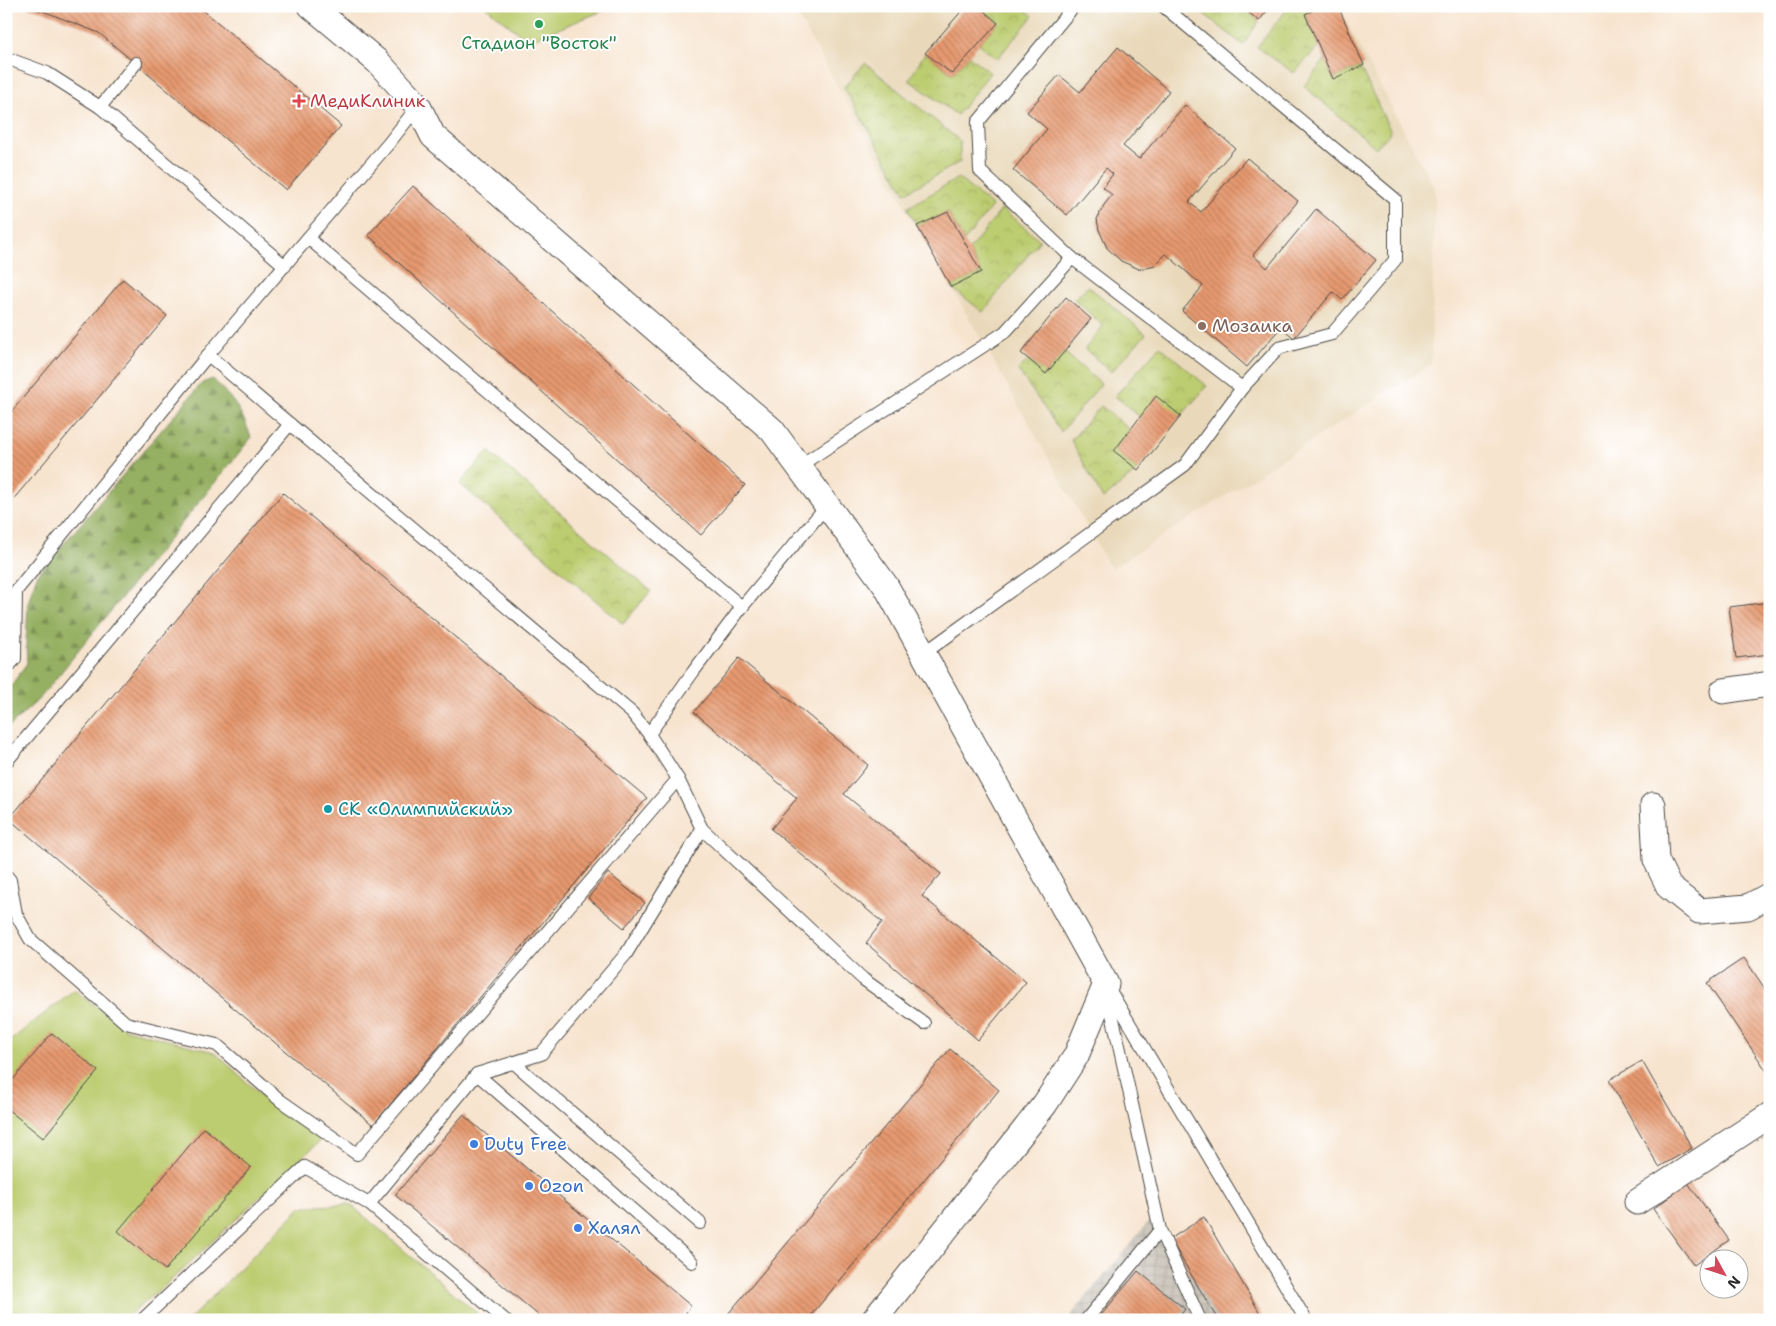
<svg xmlns="http://www.w3.org/2000/svg" width="1776" height="1326" viewBox="0 0 1776 1326" font-family="'Shantell Sans',sans-serif">
<style>
.built{fill:#e9d9ba}
.industrial{fill:url(#industrial-grid)}
.grass{fill:#bccc6f;stroke:#747c4d}
.forest{fill:url(#forest-firs);stroke:#606e46}
.park{fill:url(#park-crowns);stroke:#747c4d}
.building{fill:url(#building-back-hatch)}
.lines{fill:none;stroke-linecap:round;stroke-linejoin:round}
.service-casing{stroke:#4a4744;stroke-width:14}
.minor-casing{stroke:#4a4744;stroke-width:27}
.service{stroke:#fff;stroke-width:12}
.minor{stroke:#fff;stroke-width:25}
.leisure-dot{fill:#2e9e5b;stroke:#fff;stroke-width:2}
.health-dot{fill:#e0444e;stroke:#fff;stroke-width:2}
.education-dot{fill:#8d6e63;stroke:#fff;stroke-width:2}
.culture-dot{fill:#0f9aa8;stroke:#fff;stroke-width:2}
.shop-dot{fill:#3f7fe0;stroke:#fff;stroke-width:2}
.labels{text-anchor:middle;dominant-baseline:central;stroke-width:4;stroke-linejoin:round;paint-order:stroke}
.leisure-label{font-size:18px;fill:#27864d;stroke:#fff}
.health-label{font-size:18px;fill:#be3a42;stroke:#fff;text-anchor:start}
.education-label{font-size:18px;fill:#785e54;stroke:#fff;text-anchor:start}
.culture-label{font-size:18px;fill:#0d838f;stroke:#fff;text-anchor:start}
.shop-label{font-size:18px;fill:#366cbe;stroke:#fff;text-anchor:start}
</style>
<defs>
<pattern id="industrial-grid" width="8" height="8" patternUnits="userSpaceOnUse" patternTransform="scale(1.25)"><rect width="8" height="8" fill="#c9c3b8"/><path d="M0 4h8M4 0v8" fill="none" stroke="#ada89e"/></pattern>
<pattern id="forest-firs" width="22" height="20" patternUnits="userSpaceOnUse" patternTransform="scale(1.25)"><rect width="22" height="20" fill="#95b062"/><path d="M5 1l3.5 6h-7zM16 11l3.5 6h-7z" fill="#7a8f51"/></pattern>
<pattern id="park-crowns" width="20" height="18" patternUnits="userSpaceOnUse" patternTransform="scale(1.25)"><rect width="20" height="18" fill="#bccc6f"/><path d="M2 6a3 3 0 1 1 6 0M12 15a3 3 0 1 1 6 0" fill="none" stroke="#a2af60"/></pattern>
<pattern id="building-back-hatch" width="6" height="6" patternUnits="userSpaceOnUse" patternTransform="scale(1.25)"><rect width="6" height="6" fill="#e7996f"/><path d="M-1 5l2 2M0 0l6 6M5-1l2 2" fill="none" stroke="#bb7d5b"/></pattern>
</defs>
<rect width="100%" height="100%" fill="#fff"/>
<filter id="ink" filterUnits="userSpaceOnUse"><feTurbulence type="fractalNoise" baseFrequency=".02" numOctaves="2"/><feDisplacementMap in="SourceGraphic" scale="10" xChannelSelector="R" yChannelSelector="G"/><feConvolveMatrix kernelMatrix="1 2 1 2 8 2 1 2 1" color-interpolation-filters="sRGB"/></filter>
<filter id="wash" filterUnits="userSpaceOnUse"><feTurbulence type="fractalNoise" baseFrequency=".0096" numOctaves="4" result="noise"/><feDisplacementMap in="SourceGraphic" scale="20" xChannelSelector="R" yChannelSelector="G"/><feGaussianBlur stdDeviation="1.12" result="paint"/><feColorMatrix in="noise" values="0 0 0 0 0 0 0 0 0 0 0 0 0 0 0 0 0 1.4 0 .05"/><feComposite in="paint" operator="in"/></filter>
<g filter="url(#wash)">
<rect width="100%" height="100%" fill="#f7e4cf"/>
<polygon class="built" points="796,6 1338,6 1435,189 1431,364 1111,569 793,7"/>
<polygon class="industrial" points="1155,1214 1171,1239 1204,1217 1264,1320 1067,1320"/>
<g class="grass">
<polygon points="485,6 615,6 528,41"/>
<polygon points="74,990 126,1029 214,1052 272,1105 322,1139 168,1283 123,1320 6,1320 6,1044"/>
<polygon points="350,1204 485,1320 189,1320 301,1207"/>
</g>
<path class="forest" d="M 213,379 C 233,400 242,410 251,438 L 41,697 L 6,730 L 6,693 L 27,663 L 26,643 L 28,603 L 37,575 L 202,383 Z"/>
<g class="park">
<polygon points="978,6 1021,6 1033,16 997,59 979,44 998,23"/>
<polygon points="1194,6 1241,6 1259,21 1243,45"/>
<polygon points="1290,6 1322,6 1305,15 1319,46 1294,73 1257,47"/>
<polygon points="925,53 952,74 969,56 990,73 957,115 909,80"/>
<polygon points="1325,60 1333,79 1360,67 1391,132 1376,148 1304,86"/>
<polygon points="865,63 960,141 960,162 905,193 844,87"/>
<polygon points="958,178 992,206 964,241 948,212 917,226 907,208"/>
<polygon points="1002,209 1040,240 983,312 951,287 981,272 969,250"/>
<polygon points="1088,286 1146,334 1111,372 1085,349 1103,326 1074,299"/>
<polygon points="1160,346 1207,386 1181,416 1140,417 1115,396"/>
<polygon points="1064,352 1101,384 1061,432 1018,370 1029,360 1046,374"/>
<polygon points="1101,406 1130,430 1114,451 1138,470 1103,499 1071,440"/>
<polygon points="488,451 651,591 623,624 460,484"/>
</g>
<g id="blocks">
<g class="building">
<polygon points="22,6 198,6 341,126 286,190 99,33 43,11"/>
<polygon points="966,6 978,6 998,23 952,74 925,53"/>
<polygon points="1241,6 1271,6 1259,21"/>
<polygon points="1322,6 1338,6 1364,65 1333,79 1305,14"/>
<polygon points="1118,47 1169,91 1123,146 1139,159 1185,105 1235,148 1189,202 1201,212 1247,158 1298,201 1253,255 1267,268 1316,209 1376,260 1342,300 1333,292 1294,338 1281,327 1247,367 1182,311 1203,286 1166,254 1155,265 1139,269 1121,261 1107,248 1099,230 1097,219 1104,205 1112,195 1103,187 1113,174 1106,168 1067,215 1013,170 1047,129 1027,112 1059,75 1080,92"/>
<polygon points="413,186 745,485 701,535 368,235"/>
<polygon points="948,212 981,272 951,287 917,226"/>
<polygon points="123,279 167,316 6,508 6,418"/>
<polygon points="1066,297 1091,319 1046,374 1021,353"/>
<polygon points="1156,396 1181,416 1138,470 1114,451"/>
<polygon points="283,493 647,798 373,1125 9,819"/>
<polygon points="1770,602 1770,654 1736,658 1729,607"/>
<polygon points="739,658 868,765 844,794 941,874 922,896 1026,982 978,1040 866,943 882,922 771,829 797,798 694,712"/>
<polygon points="608,873 645,903 624,928 588,898"/>
<polygon points="1744,958 1770,996 1770,1076 1707,983"/>
<polygon points="52,1033 98,1071 43,1138 6,1108 6,1088"/>
<polygon points="950,1049 999,1090 807,1320 723,1320"/>
<polygon points="1642,1061 1692,1148 1659,1167 1609,1080"/>
<polygon points="463,1115 691,1306 680,1320 544,1320 395,1195"/>
<polygon points="204,1128 251,1167 165,1270 118,1231"/>
<polygon points="1688,1183 1729,1240 1694,1265 1653,1209"/>
<polygon points="1204,1217 1264,1320 1218,1320 1170,1239"/>
<polygon points="1138,1271 1185,1309 1177,1320 1097,1320"/>
</g>
</g>
</g>
<g filter="url(#ink)">
<use href="#blocks" fill-opacity="0" stroke="#4a4744" stroke-width="1"/>
<g class="lines">
<defs>
<g id="service">
<polyline points="1074,6 978,122 980,171 1072,258 1242,388 1279,348 1332,334 1395,260 1395,199 1163,6"/>
<polyline points="6,58 47,73 100,107 285,266"/>
<polyline points="100,107 136,63"/>
<polyline points="308,238 742,607 828,504"/>
<polyline points="208,355 632,713 649,734"/>
<polyline points="799,466 1005,332 1072,258"/>
<polyline points="923,654 1185,465 1242,388"/>
<polyline points="6,669 15,659 16,591 208,355 389,143 418,106"/>
<polyline points="6,762 290,424"/>
<polyline points="702,829 863,979 924,1023"/>
<polyline points="6,875 10,880 16,914 30,939 126,1023 217,1045 281,1101 357,1154 678,779"/>
<polyline points="1106,984 1306,1320"/>
<polyline points="1108,996 1160,1230 1200,1320"/>
<polyline points="514,1063 700,1223"/>
<polyline points="477,1074 692,1262"/>
<polyline points="369,1204 505,1320"/>
<polyline points="142,1320 305,1167 369,1204 477,1074 541,1054 626,954 702,829 678,779 649,734 693,672 742,607"/>
<polyline points="1086,1320 1160,1230"/>
</g>
<g id="minor">
<polyline points="311,6 378,62 418,106 433,136 772,430 886,586 1106,984 1076,1056 1045,1104 874,1320"/>
<polyline points="1723,691 1770,684"/>
<polyline points="1653,805 1656,860 1669,887 1699,911 1748,907 1770,895"/>
<polyline points="1637,1202 1770,1115"/>
</g>
</defs>
<use href="#service" class="service-casing"/>
<use href="#minor" class="minor-casing"/>
<use href="#service" class="service"/>
<use href="#minor" class="minor"/>
</g>
</g>
<circle class="leisure-dot" cx="539" cy="24" r="5"/>
<path class="health-dot" d="M296.5 93.5h5v5h5v5h-5v5h-5v-5h-5v-5h5z"/>
<circle class="education-dot" cx="1202" cy="326" r="5"/>
<circle class="culture-dot" cx="328" cy="809" r="5"/>
<g class="shop-dot">
<circle cx="474" cy="1144" r="5"/>
<circle cx="529" cy="1186" r="5"/>
<circle cx="578" cy="1228" r="5"/>
</g>
<g class="labels">
<g class="leisure-label">
<text x="539" y="43">Стадион "Восток"</text>
</g>
<g class="health-label">
<text x="310" y="101">МедиКлиник</text>
</g>
<g class="education-label">
<text x="1212" y="326">Мозаика</text>
</g>
<g class="culture-label">
<text x="338" y="809">СК «Олимпийский»</text>
</g>
<g class="shop-label">
<text x="484" y="1144">Duty Free</text>
<text x="539" y="1186">Ozon</text>
<text x="588" y="1228">Халял</text>
</g>
</g>
<rect width="1776" height="1326" fill="none" stroke="#fff" stroke-width="25"/>
<g transform="translate(1724 1274) rotate(130)"><circle r="24" fill="#ffffff" stroke="#aaaaaa"/>
<path d="M0-4L9 19L0 12L-9 19Z" fill="#d1495b"/>
<text y="-8" font-size="14" font-weight="bold" text-anchor="middle" fill="#2b2b2b">N</text>
</g>
</svg>
